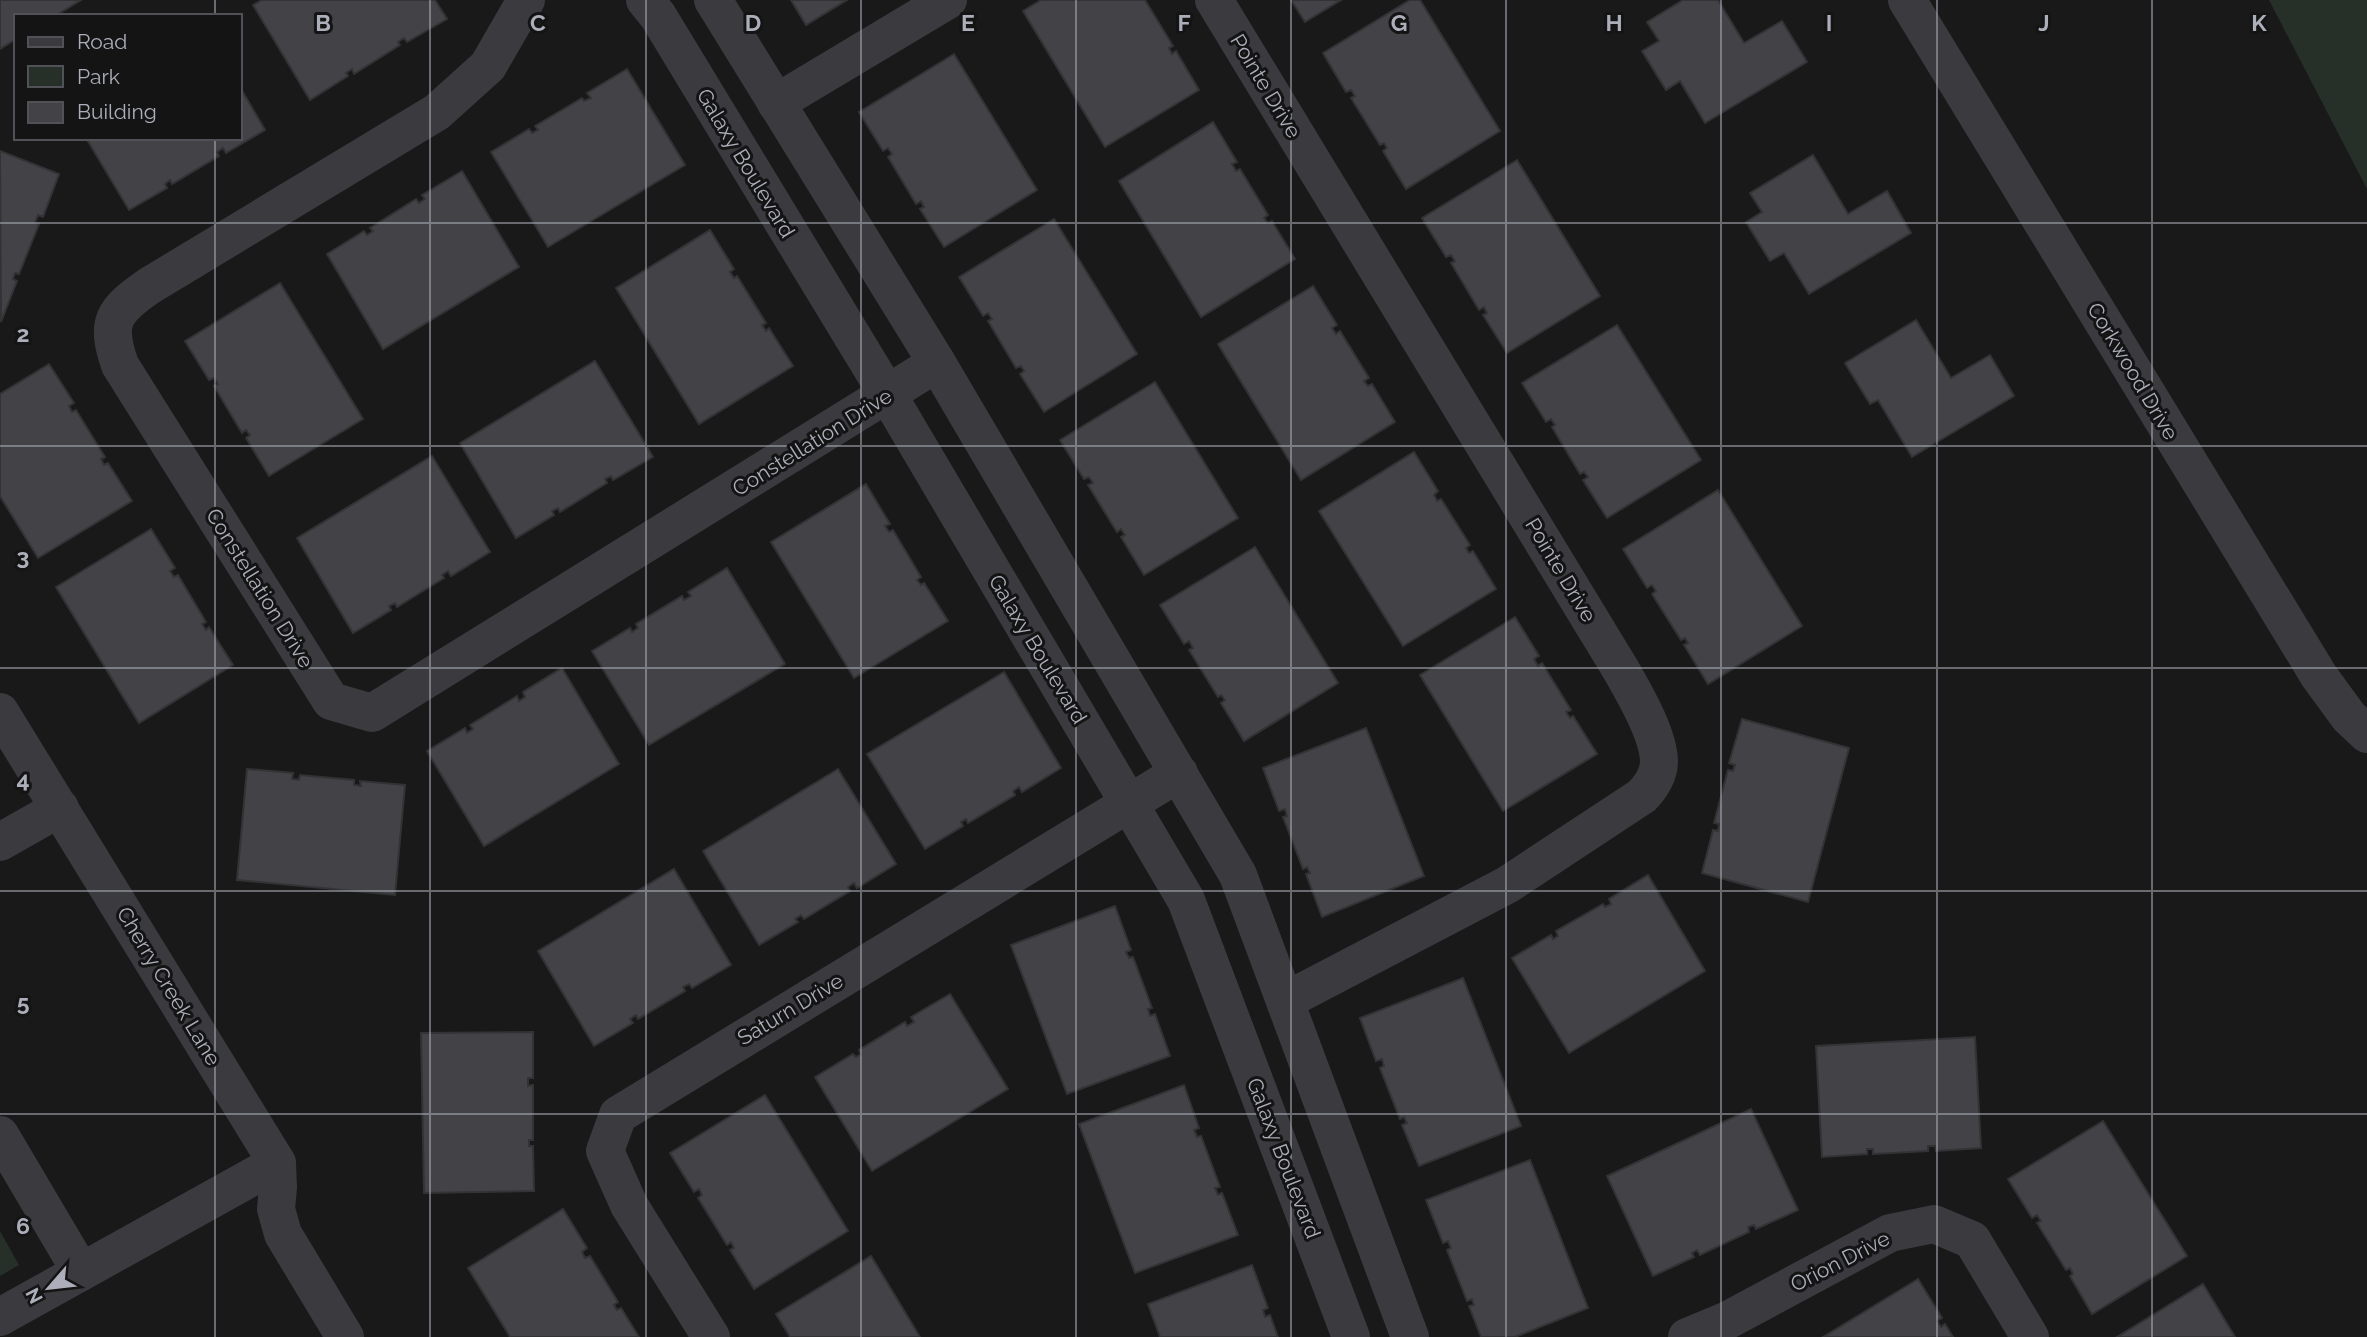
<svg xmlns="http://www.w3.org/2000/svg" width="2367" height="1337" viewBox="0 0 2367 1337" font-family="Raleway,sans-serif">
<style>
.green{fill:#272f29}
.building{fill:#434347;stroke:#333336;stroke-width:2}
.lines{fill:none;stroke-linecap:round;stroke-linejoin:round}
.minor{stroke:#3a3a3f;stroke-width:38}
.grid{fill:none;stroke:#acaeb9;stroke-width:2;stroke-opacity:0.55}
.labels{text-anchor:middle;dominant-baseline:central;stroke-width:6;stroke-linejoin:round;paint-order:stroke}
.street-label{font-size:21px;fill:#acaeb9;stroke:#141415}
.grid-label{font-size:23px;text-anchor:middle;font-weight:bold;fill:#acaeb9;stroke:#141415;stroke-width:6;stroke-linejoin:round;paint-order:stroke}
</style>
<rect width="100%" height="100%" fill="#19191a"/>
<g class="green">
<polygon points="2269,0 2367,0 2367,189"/>
<polygon points="0,1231 19,1265 0,1276"/>
</g>
<g class="building">
<polygon points="0,0 81,0 55,16 16,16 16,39 0,49"/>
<polygon points="262,0 435,0 447,19 407,42 404,38 398,42 400,45 354,74 352,69 346,73 348,76 310,100 253,5"/>
<polygon points="791,0 847,0 806,25"/>
<polygon points="1041,0 1145,0 1173,46 1169,48 1172,54 1176,51 1199,90 1105,147 1023,11"/>
<polygon points="1291,0 1341,0 1305,22"/>
<polygon points="1410,0 1420,0 1500,131 1406,189 1383,151 1387,148 1384,143 1380,145 1351,98 1355,96 1351,90 1346,92 1323,53"/>
<polygon points="1683,0 1718,0 1744,43 1782,21 1807,62 1705,123 1680,81 1666,90 1642,51 1659,41 1647,22"/>
<polygon points="954,54 1037,190 944,247 920,209 924,207 921,201 916,204 888,157 892,154 888,148 883,151 859,112"/>
<polygon points="627,69 685,165 548,247 491,152 529,129 532,133 538,130 535,126 582,98 584,101 591,98 587,93"/>
<polygon points="240,87 265,130 226,153 223,148 217,152 219,156 172,184 170,180 165,184 167,188 129,210 86,138 240,138"/>
<polygon points="1213,122 1237,162 1232,164 1236,171 1240,169 1268,215 1264,218 1268,223 1272,221 1295,259 1201,317 1119,181"/>
<polygon points="0,151 59,174 43,217 38,215 35,222 39,224 19,274 15,273 13,279 17,281 1,322"/>
<polygon points="1813,155 1848,214 1887,191 1911,233 1809,294 1784,253 1770,261 1746,222 1762,212 1750,193"/>
<polygon points="1517,160 1600,296 1507,353 1483,315 1487,313 1484,307 1479,310 1451,263 1455,261 1451,255 1446,257 1422,218"/>
<polygon points="462,171 519,267 383,349 327,254 364,231 367,235 373,231 370,228 416,199 419,203 425,199 422,195"/>
<polygon points="1054,219 1137,354 1044,412 1020,374 1024,371 1021,366 1016,368 988,321 992,319 988,313 983,316 959,277"/>
<polygon points="710,230 734,269 730,272 734,278 737,276 766,323 762,325 766,331 769,328 793,366 699,424 616,288"/>
<polygon points="280,283 363,419 269,476 246,438 250,435 246,430 242,433 214,386 218,384 214,378 209,380 185,341"/>
<polygon points="1313,286 1337,325 1332,328 1336,334 1340,331 1369,378 1364,381 1368,386 1372,384 1395,422 1301,480 1218,344"/>
<polygon points="1916,320 1951,378 1990,355 2014,396 1912,457 1878,400 1870,404 1845,363"/>
<polygon points="1617,325 1701,460 1607,518 1583,480 1588,477 1584,472 1580,474 1552,427 1555,425 1551,419 1546,422 1522,383"/>
<polygon points="595,361 653,457 613,480 611,476 605,479 607,483 560,512 558,508 552,511 554,515 516,538 460,443"/>
<polygon points="49,364 74,403 69,406 72,412 76,410 105,457 101,459 104,465 108,463 132,501 38,558 0,496 0,394"/>
<polygon points="1155,382 1238,518 1144,575 1121,537 1125,535 1121,529 1117,532 1088,485 1093,483 1089,477 1084,479 1060,440"/>
<polygon points="1414,452 1438,491 1434,495 1437,501 1441,499 1470,545 1466,548 1469,553 1473,551 1496,589 1403,646 1319,511"/>
<polygon points="432,456 490,552 451,576 448,571 442,575 444,578 397,607 395,603 389,606 391,610 353,633 297,538"/>
<polygon points="866,484 890,524 885,526 889,532 893,530 921,577 917,580 921,585 924,583 948,621 854,678 771,542"/>
<polygon points="1718,490 1802,626 1708,684 1684,645 1688,643 1685,638 1681,640 1652,594 1656,591 1652,585 1647,588 1623,549"/>
<polygon points="151,529 175,568 170,571 174,577 178,575 206,622 202,624 206,630 209,627 233,665 139,723 56,587"/>
<polygon points="1255,547 1338,683 1244,741 1221,703 1225,700 1221,695 1218,697 1189,650 1193,648 1189,641 1184,644 1160,605"/>
<polygon points="727,568 785,664 649,745 592,651 630,628 632,632 638,628 636,624 682,596 684,600 691,596 688,592"/>
<polygon points="1515,617 1539,656 1534,659 1538,666 1542,663 1571,710 1566,712 1570,718 1573,716 1597,754 1503,811 1420,675"/>
<polygon points="562,668 619,764 484,846 427,751 465,728 467,733 473,729 470,725 517,696 519,701 525,697 523,692"/>
<polygon points="1004,672 1061,768 1022,792 1019,787 1013,791 1015,795 968,823 966,819 961,822 963,826 925,849 867,754"/>
<polygon points="1742,719 1849,748 1808,902 1702,873 1713,830 1718,831 1719,824 1714,823 1728,770 1733,771 1735,765 1729,763"/>
<polygon points="1366,728 1424,876 1322,917 1306,874 1310,873 1307,867 1303,869 1283,817 1287,816 1285,809 1279,811 1263,768"/>
<polygon points="247,769 293,773 292,779 299,780 300,775 354,780 354,785 361,786 360,781 405,785 395,895 237,880"/>
<polygon points="838,769 896,864 857,888 854,883 848,887 850,891 804,919 801,915 795,919 798,922 759,945 703,851"/>
<polygon points="674,869 731,965 692,988 689,984 683,987 685,991 638,1019 636,1015 630,1019 633,1023 594,1046 538,951"/>
<polygon points="1648,875 1705,971 1569,1053 1512,958 1551,935 1553,939 1558,936 1556,931 1603,904 1605,907 1611,904 1609,899"/>
<polygon points="1115,906 1131,950 1126,952 1129,958 1133,957 1152,1008 1148,1009 1150,1016 1155,1014 1170,1056 1067,1094 1011,945"/>
<polygon points="1463,978 1521,1126 1419,1166 1402,1125 1407,1123 1404,1117 1400,1119 1380,1068 1384,1066 1382,1059 1376,1061 1360,1018"/>
<polygon points="950,994 1008,1089 872,1171 815,1077 853,1054 856,1057 861,1054 859,1050 905,1022 907,1026 914,1022 911,1017"/>
<polygon points="533,1032 533,1078 528,1078 528,1086 533,1085 533,1140 529,1140 529,1146 533,1146 534,1191 424,1193 421,1033"/>
<polygon points="1975,1037 1981,1148 1936,1151 1935,1146 1928,1146 1928,1151 1873,1154 1873,1149 1867,1149 1867,1154 1822,1157 1816,1046"/>
<polygon points="1184,1085 1199,1128 1194,1130 1197,1137 1201,1136 1220,1187 1215,1188 1218,1195 1222,1193 1238,1235 1135,1273 1079,1124"/>
<polygon points="765,1095 848,1231 754,1289 730,1250 734,1248 731,1242 727,1245 698,1198 702,1195 699,1189 694,1192 670,1153"/>
<polygon points="1751,1109 1798,1210 1756,1229 1754,1225 1748,1227 1749,1232 1700,1255 1697,1250 1692,1253 1694,1257 1653,1276 1607,1176"/>
<polygon points="2103,1121 2187,1256 2092,1314 2070,1276 2073,1274 2070,1268 2066,1270 2037,1223 2041,1221 2037,1215 2032,1218 2008,1179"/>
<polygon points="1530,1160 1588,1308 1515,1337 1481,1337 1469,1306 1474,1305 1472,1299 1467,1301 1447,1250 1451,1248 1448,1241 1443,1243 1426,1200"/>
<polygon points="563,1209 587,1248 582,1252 585,1258 590,1256 618,1302 614,1305 617,1310 621,1308 639,1337 510,1337 468,1268"/>
<polygon points="871,1256 920,1337 790,1337 776,1314"/>
<polygon points="1252,1265 1268,1308 1263,1310 1265,1317 1270,1315 1278,1337 1160,1337 1148,1304"/>
<polygon points="1918,1279 1942,1318 1937,1321 1941,1327 1945,1324 1953,1337 1823,1337"/>
<polygon points="2203,1284 2235,1337 2117,1337"/>
</g>
<g class="lines">
<g class="minor">
<path d="M 526,0 L 488,66 L 437,112 L 149,286 C 113,311 105,322 120,365 L 331,701 L 372,713 L 937,363"/>
<polyline points="645,0 658,16 888,395 1186,900 1351,1337"/>
<polyline points="713,0 937,363 1238,875 1410,1337"/>
<path d="M 1214,0 L 1621,670 C 1634,693 1659,735 1659,762 C 1659,774 1651,787 1642,796 L 1507,885 L 1285,1001"/>
<polyline points="1907,0 2319,676 2349,717 2367,734"/>
<polyline points="776,103 948,0"/>
<polyline points="0,712 277,1163 278,1187 276,1209 283,1234 345,1337"/>
<polyline points="0,842 60,808"/>
<polyline points="0,1135 81,1272"/>
<polyline points="0,1317 277,1163"/>
<polyline points="711,1337 629,1205 605,1151 618,1115 1179,773"/>
<polyline points="1687,1337 1728,1320 1890,1233 1934,1224 1972,1240 2030,1337"/>
</g>
</g>
<path class="grid" d="M 215,0 L 215,16M 430,0 L 430,1337M 646,0 L 646,1337M 861,0 L 861,1337M 1076,0 L 1076,1337M 1291,0 L 1291,1337M 1506,0 L 1506,1337M 1721,0 L 1721,1337M 1937,0 L 1937,1337M 2152,0 L 2152,1337M 215,138 L 215,1337M 0,223 L 2367,223M 0,446 L 2367,446M 0,668 L 2367,668M 0,891 L 2367,891M 0,1114 L 2367,1114"/>
<g class="labels">
<g class="street-label">
<text transform="translate(1266 86) rotate(59)">Pointe Drive</text>
<text transform="translate(746 163) rotate(59)">Galaxy Boulevard</text>
<text transform="translate(2133 371) rotate(59)">Corkwood Drive</text>
<text transform="translate(812 442) rotate(-32)">Constellation Drive</text>
<text transform="translate(1561 570) rotate(59)">Pointe Drive</text>
<text transform="translate(260 588) rotate(58)">Constellation Drive</text>
<text transform="translate(1038 649) rotate(59)">Galaxy Boulevard</text>
<text transform="translate(169 986) rotate(59)">Cherry Creek Lane</text>
<text transform="translate(790 1009) rotate(-31)">Saturn Drive</text>
<text transform="translate(1284 1158) rotate(69)">Galaxy Boulevard</text>
<text transform="translate(1840 1261) rotate(-27)">Orion Drive</text>
</g>
</g>
<g class="grid-label">
<text x="323" y="31">B</text>
<text x="538" y="31">C</text>
<text x="753" y="31">D</text>
<text x="968" y="31">E</text>
<text x="1184" y="31">F</text>
<text x="1399" y="31">G</text>
<text x="1614" y="31">H</text>
<text x="1829" y="31">I</text>
<text x="2044" y="31">J</text>
<text x="2259" y="31">K</text>
<text x="23" y="342">2</text>
<text x="23" y="565">3</text>
<text x="23" y="788">4</text>
<text x="23" y="1011">5</text>
<text x="23" y="1234">6</text>
</g>
<rect x="14" y="14" width="228" height="126" fill="#141415" stroke="#515257" stroke-width="2"/>
<rect x="28" y="37" width="35" height="10" fill="#3a3a3f" stroke="#515257" stroke-width="2"/>
<text x="77" y="49" font-size="21" fill="#acaeb9">Road</text>
<rect x="28" y="66" width="35" height="21" fill="#272f29" stroke="#515257" stroke-width="2"/>
<text x="77" y="84" font-size="21" fill="#acaeb9">Park</text>
<rect x="28" y="102" width="35" height="21" fill="#434347" stroke="#515257" stroke-width="2"/>
<text x="77" y="119" font-size="21" fill="#acaeb9">Building</text>
<g transform="translate(49 1288) rotate(242)" stroke="#141415" stroke-width="5" paint-order="stroke">
<path d="M0-5L12 26L0 18L-12 26Z" fill="#acaeb9"/>
<text y="-10" font-size="19" font-weight="bold" text-anchor="middle" fill="#acaeb9">N</text>
</g>
</svg>
